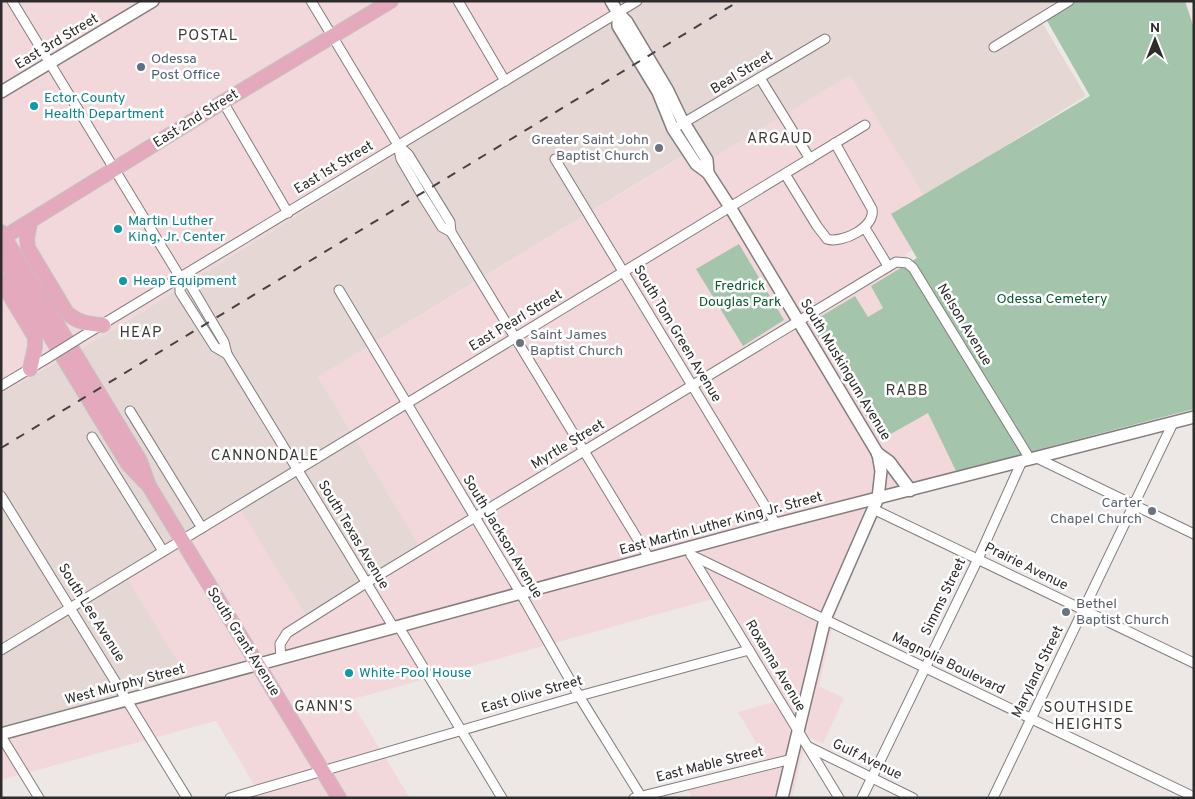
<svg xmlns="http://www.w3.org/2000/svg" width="1195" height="799" viewBox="0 0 1195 799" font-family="Overpass,sans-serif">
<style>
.commercial{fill:#f3d8db}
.built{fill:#e5d8d4}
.green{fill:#a4c4ac}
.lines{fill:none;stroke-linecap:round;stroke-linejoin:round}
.minor-casing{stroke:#837e7d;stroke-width:11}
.tertiary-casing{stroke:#837e7d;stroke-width:14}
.secondary-casing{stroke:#837e7d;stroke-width:15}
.primary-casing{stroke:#c4c4c4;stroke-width:16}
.minor{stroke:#fff;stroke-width:9}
.tertiary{stroke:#fff;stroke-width:11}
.secondary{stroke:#fff;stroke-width:12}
.primary{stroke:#e4a9bc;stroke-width:14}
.rail{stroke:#464343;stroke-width:2;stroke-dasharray:9 9;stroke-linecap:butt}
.minor-bridge-casing{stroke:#837e7d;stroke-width:11;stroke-linecap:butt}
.minor-bridge{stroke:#fff;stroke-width:9}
.service-dot{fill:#5c6f8a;stroke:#fff;stroke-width:2}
.culture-dot{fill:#0f9aa8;stroke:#fff;stroke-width:2}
.worship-dot{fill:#6b7280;stroke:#fff;stroke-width:2}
.labels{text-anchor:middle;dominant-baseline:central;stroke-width:5;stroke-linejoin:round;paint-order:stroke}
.street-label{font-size:14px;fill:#2d2b2b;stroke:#fff}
.service-label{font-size:14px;fill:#4e5e75;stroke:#fff;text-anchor:start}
.culture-label{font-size:14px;fill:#0d838f;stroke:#fff;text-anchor:start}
.worship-label{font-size:14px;fill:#5b616d;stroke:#fff;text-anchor:end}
.park-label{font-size:14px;fill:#09592e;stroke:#fff}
.neighbourhood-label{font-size:15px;letter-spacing:1px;fill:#3c3937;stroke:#fff}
</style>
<rect width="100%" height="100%" fill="#ede8e6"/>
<g class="commercial">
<polygon points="1,1 642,1 103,336 1,394"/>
<polygon points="850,74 924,196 914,248 905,255 1030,459 869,494 878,517 844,585 835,616 819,686 844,698 823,744 807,736 792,798 692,798 688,790 772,770 738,712 785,699 723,596 350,700 410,798 262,798 216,721 1,780 1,734 190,683 124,575 238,506 421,550 318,377 695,149"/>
</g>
<polygon class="built" points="642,1 1066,1 1040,19 1086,96 924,196 850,75 704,163 694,149 318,377 421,549 308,619 238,506 125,575 191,683 1,734 1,394 103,336"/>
<g class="green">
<polygon points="1076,1 1185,1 1194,28 1194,409 956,471 928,413 880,440 810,323 855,296 868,317 883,308 871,286 917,258 891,214 1090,96 1046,19"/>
<polygon points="739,244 784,320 743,346 696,269"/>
</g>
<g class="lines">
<defs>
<g id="minor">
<polyline points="12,1 180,277 191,286 224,342 227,354 394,628"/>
<polyline points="311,1 398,145 408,154 450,222 451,232 649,558"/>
<polyline points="458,1 505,81"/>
<polyline points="994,47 1069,1"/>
<polyline points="760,78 810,159"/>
<polyline points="223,102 288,213"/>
<polyline points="680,125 825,39"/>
<polyline points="398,145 401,159 422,195 442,227 451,232"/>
<polyline points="555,159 776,524"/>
<path d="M 785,174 L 817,226 L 827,239 C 842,244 876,227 872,209 L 835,143"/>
<polyline points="865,228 888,266"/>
<polyline points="180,277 180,292 215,347 227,354"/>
<polyline points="339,290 521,594 579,696 642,798"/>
<polyline points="83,336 637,1"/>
<polyline points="1,386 46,359"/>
<polyline points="130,411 202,528"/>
<polyline points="92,437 163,551"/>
<polyline points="1037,458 1194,534"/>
<polyline points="1,496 187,798"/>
<polyline points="873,509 1194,663"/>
<polyline points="691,555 1194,797"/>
<polyline points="691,555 839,798"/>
<polyline points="399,627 502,798"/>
<polyline points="1,650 865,125"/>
<polyline points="281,659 280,644 287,633 366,583 896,262 907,263 913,268 1030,459"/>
<polyline points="1,736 39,798"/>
<polyline points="809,747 913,798"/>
<polyline points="230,798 579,696 749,650"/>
<polyline points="634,798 792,759"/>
<polyline points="862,798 978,559 1022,461"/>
<polyline points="993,798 1173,423"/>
</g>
<g id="tertiary">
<polyline points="611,1 618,13 627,22 667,89 681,118 707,160 708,173"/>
<polyline points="618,13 618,26 658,92 673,129 696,164 708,173 730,207 878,454 881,471 878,498 825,619 782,798"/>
<polyline points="1,92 153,1"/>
<polyline points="1,734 776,524 1194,417"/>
</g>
<polyline id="secondary" points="878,454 889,462 910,490"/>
<g id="primary">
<path d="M 30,222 L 27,239 L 28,248 L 67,313 C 78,323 90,324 103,325"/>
<polyline points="1,232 140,461 149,486 339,798"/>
<polyline points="1,239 223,102 391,1"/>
<polyline points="1,255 128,464 145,482"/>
<polyline points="1,281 35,337 35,347 30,369"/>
</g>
</defs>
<use href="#minor" class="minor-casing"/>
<use href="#tertiary" class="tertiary-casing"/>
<use href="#secondary" class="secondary-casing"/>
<use href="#primary" class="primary-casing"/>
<use href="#minor" class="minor"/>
<use href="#tertiary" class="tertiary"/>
<use href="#secondary" class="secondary"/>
<use href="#primary" class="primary"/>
<polyline class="rail" points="1,448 739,1"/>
<defs>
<polyline id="minor-bridge" points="46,359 83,336"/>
</defs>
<use href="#minor-bridge" class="minor-bridge-casing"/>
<use href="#minor-bridge" class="minor-bridge"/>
</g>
<circle class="service-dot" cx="141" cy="67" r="5"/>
<g class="culture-dot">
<circle cx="34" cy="106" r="5"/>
<circle cx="118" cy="229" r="5"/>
<circle cx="123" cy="281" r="5"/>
<circle cx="349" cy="673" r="5"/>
</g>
<g class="worship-dot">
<circle cx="659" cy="148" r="5"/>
<circle cx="520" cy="343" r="5"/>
<circle cx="1152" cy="511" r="5"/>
<circle cx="1066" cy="612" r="5"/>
</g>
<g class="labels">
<g class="street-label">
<text transform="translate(57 42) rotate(-31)">East 3rd Street</text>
<text transform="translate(742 73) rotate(-31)">Beal Street</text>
<text transform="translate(196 119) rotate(-32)">East 2nd Street</text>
<text transform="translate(334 168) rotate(-31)">East 1st Street</text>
<text transform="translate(516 321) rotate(-31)">East Pearl Street</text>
<text transform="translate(964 325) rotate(59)">Nelson Avenue</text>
<text transform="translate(677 334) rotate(59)">South Tom Green Avenue</text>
<text transform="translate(845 370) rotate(59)">South Muskingum Avenue</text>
<text transform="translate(568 445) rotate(-31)">Myrtle Street</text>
<text transform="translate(721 524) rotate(-15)">East Martin Luther King Jr. Street</text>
<text transform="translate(353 535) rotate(59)">South Texas Avenue</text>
<text transform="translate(502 537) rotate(59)">South Jackson Avenue</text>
<text transform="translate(1026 567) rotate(26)">Prairie Avenue</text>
<text transform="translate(944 597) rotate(-64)">Simms Street</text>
<text transform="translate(91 613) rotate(58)">South Lee Avenue</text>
<text transform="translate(243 642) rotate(58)">South Grant Avenue</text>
<text transform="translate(948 664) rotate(26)">Magnolia Boulevard</text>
<text transform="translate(775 666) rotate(59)">Roxanna Avenue</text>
<text transform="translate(1038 672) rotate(-64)">Maryland Street</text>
<text transform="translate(125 685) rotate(-15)">West Murphy Street</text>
<text transform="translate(532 695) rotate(-16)">East Olive Street</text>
<text transform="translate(867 760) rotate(26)">Gulf Avenue</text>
<text transform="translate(710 765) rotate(-14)">East Mable Street</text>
</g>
<g class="service-label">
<text x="151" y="59">Odessa<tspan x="151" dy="16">Post Office</tspan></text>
</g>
<g class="culture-label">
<text x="44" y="98">Ector County<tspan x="44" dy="16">Health Department</tspan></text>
<text x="128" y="221">Martin Luther<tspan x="128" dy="16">King, Jr. Center</tspan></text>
<text x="133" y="281">Heap Equipment</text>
<text x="359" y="673">White-Pool House</text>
</g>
<g class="worship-label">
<text x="649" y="140">Greater Saint John<tspan x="649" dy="16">Baptist Church</tspan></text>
<text x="530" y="335" text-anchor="start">Saint James<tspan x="530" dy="16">Baptist Church</tspan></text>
<text x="1142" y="503">Carter<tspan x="1142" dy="16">Chapel Church</tspan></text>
<text x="1076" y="604" text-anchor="start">Bethel<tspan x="1076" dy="16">Baptist Church</tspan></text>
</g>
<g class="park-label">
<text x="740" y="286">Fredrick<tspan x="740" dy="16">Douglas Park</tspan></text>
<text x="1052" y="299">Odessa Cemetery</text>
</g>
<g class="neighbourhood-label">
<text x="208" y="36">POSTAL</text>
<text x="780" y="139">ARGAUD</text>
<text x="141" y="333">HEAP</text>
<text x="907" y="391">RABB</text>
<text x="265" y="456">CANNONDALE</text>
<text x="324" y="707">GANN'S</text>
<text x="1089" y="708">SOUTHSIDE<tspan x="1089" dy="17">HEIGHTS</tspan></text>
</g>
</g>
<rect width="1195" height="799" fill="none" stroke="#2d2b2b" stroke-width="5"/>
<g transform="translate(1155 40)" stroke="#ffffff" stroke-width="4" paint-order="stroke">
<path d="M0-4L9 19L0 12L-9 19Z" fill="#2d2b2b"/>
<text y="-8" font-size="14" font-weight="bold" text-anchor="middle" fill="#2d2b2b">N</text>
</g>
</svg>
